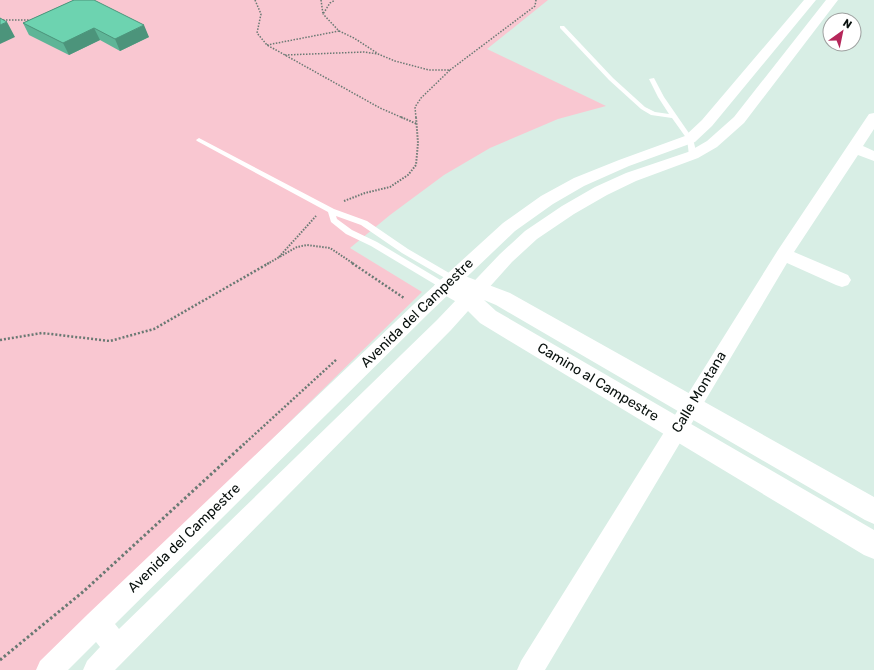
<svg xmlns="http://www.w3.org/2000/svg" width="874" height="670" viewBox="0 0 874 670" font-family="Rubik,sans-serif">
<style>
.green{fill:#f9c7d1}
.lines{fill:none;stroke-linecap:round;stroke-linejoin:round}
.path-far3{stroke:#6a7973;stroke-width:1.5;stroke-dasharray:1.5 1.5;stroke-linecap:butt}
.path-far2{stroke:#6a7973;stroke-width:2;stroke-dasharray:1.5 1.5;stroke-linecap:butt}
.path-far1{stroke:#6a7973;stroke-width:2.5;stroke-dasharray:2 2;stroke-linecap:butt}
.path{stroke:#6a7973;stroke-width:3;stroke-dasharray:2.5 2.5;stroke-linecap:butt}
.lane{fill:#fff;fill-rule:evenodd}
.street{fill:#fff;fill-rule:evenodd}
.secondary{fill:#fff;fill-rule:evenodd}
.wall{fill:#5eb597}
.shaded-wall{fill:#4c947b}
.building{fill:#6dd3b0;stroke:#4c947b}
.labels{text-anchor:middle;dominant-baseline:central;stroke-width:3;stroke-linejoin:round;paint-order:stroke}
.street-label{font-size:14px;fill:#09110e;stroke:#fff}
</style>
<rect width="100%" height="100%" fill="#d8eee5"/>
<polygon class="green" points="0,0 548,0 487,49 606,106 558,119 490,148 444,175 390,215 350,248 422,292 37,670 0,670"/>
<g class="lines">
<g class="path-far3">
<polyline points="255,0 261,14 257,33 267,45 380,108 403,118"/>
<polyline points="321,0 323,14 330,3 335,0"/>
<polyline points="0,20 30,20"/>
<polyline points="339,31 354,38 377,53"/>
<polyline points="267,45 339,31 323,14"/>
<polyline points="285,55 364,52 378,54 395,61 429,70 450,70 421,98 415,107 416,118"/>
<polyline points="450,70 535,6 536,0"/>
</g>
<g class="path-far2">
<polyline points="401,117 417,124"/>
<polyline points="344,201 365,193 390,187 408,175 416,165 418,143 416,117"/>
<polyline points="279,257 316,216"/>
<polyline points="267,264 297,247 307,245 330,248 354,264"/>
</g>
<g class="path-far1">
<polyline points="352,263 404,298"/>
<polyline points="0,340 42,333 110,341 154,329 269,263"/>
<polyline points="243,445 337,359"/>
</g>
<polyline class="path" points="0,660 84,591 244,444"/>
<g class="lane">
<polygon points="560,26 564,26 613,78 645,107 655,112 669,114 658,97 649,79 654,78 664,97 693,139 697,155 695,157 691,157 689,155 687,139 672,118 651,115 641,109 609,80 560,28"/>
<polygon points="199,138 334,209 367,221 408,249 456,277 457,279 456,281 450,281 402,253 361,225 336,216 337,219 352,230 377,242 447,284 448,286 444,289 441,288 371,246 346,234 331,222 328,212 197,141 196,140"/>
</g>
<g class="street">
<polygon points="804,0 816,0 712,126 695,142 629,166 584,186 553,204 515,231 428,314 115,624 119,629 437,320 500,254 525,231 562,206 595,187 626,173 688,152 707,141 734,117 826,0 838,0 744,123 717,147 698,158 636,181 607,195 574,214 537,239 512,262 451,330 115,670 83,670 87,661 100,647 96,642 68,670 36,670 40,661 88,614 414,304 503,223 541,196 574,178 619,160 685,136 702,120"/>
<polygon points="874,113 874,129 863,146 874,151 874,161 858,155 794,252 848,275 851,280 848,285 842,287 836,285 787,263 545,670 517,670 521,661 778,250 869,114"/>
</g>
<polygon class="secondary" points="457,273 510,293 874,497 874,524 865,520 496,305 484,300 496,311 874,530 874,559 864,555 480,323 462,305 437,291 434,286 437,281 444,278 448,279 450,276"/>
</g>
<polygon class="wall" points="74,0 149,37 120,51 100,40 69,55 29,35 23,23"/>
<g class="shaded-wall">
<polygon points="7,22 15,37 0,44 0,25"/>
<polygon points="144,25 149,37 120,51 115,39"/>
<polygon points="94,28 100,40 69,55 63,43"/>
</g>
<g class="building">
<polygon points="74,0 94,0 144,25 115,39 94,28 63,43 23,23"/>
<polygon points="0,18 7,22 0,25"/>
</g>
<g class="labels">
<g class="street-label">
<text transform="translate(417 313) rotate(-44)">Avenida del Campestre</text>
<text transform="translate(598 382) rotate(31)">Camino al Campestre</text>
<text transform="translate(699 392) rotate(-59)">Calle Montana</text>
<text transform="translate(184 538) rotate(-44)">Avenida del Campestre</text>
</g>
</g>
<g transform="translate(842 32) rotate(33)"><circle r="19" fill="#ffffff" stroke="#9da09f"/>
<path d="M0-3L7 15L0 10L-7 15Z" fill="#b5275a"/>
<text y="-6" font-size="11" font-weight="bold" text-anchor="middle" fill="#09110e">N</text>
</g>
</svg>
